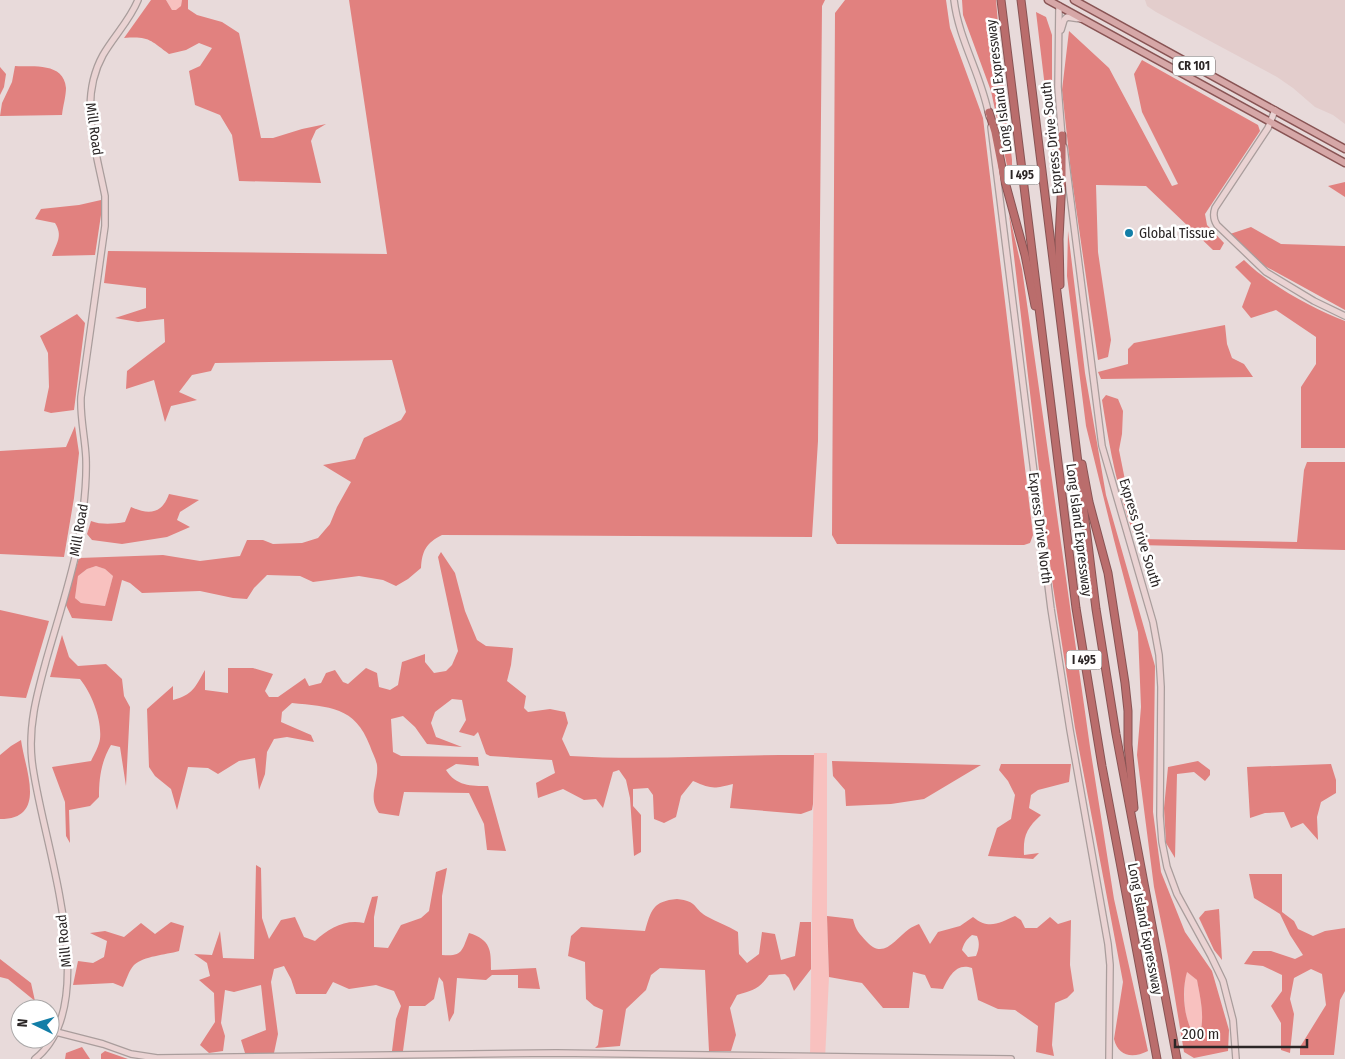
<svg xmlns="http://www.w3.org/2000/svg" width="1345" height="1059" viewBox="0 0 1345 1059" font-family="'Fira Sans Condensed',sans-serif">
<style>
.built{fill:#e3cdcc}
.green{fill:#f8c1bf}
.forest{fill:#e1817f;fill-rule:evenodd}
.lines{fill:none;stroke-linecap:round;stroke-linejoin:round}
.secondary-casing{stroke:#a99d9c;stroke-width:8}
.primary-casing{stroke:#885454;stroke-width:9}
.highway-casing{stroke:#885454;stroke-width:9}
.secondary{stroke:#ead3d3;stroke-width:5.5}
.primary{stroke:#d6a7a7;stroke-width:6}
.highway{stroke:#ba6d6c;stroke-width:7}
.poi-dot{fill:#127ea7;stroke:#fff;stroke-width:2}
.labels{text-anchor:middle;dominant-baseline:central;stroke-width:5;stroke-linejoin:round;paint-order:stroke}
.shield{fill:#fff;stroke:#6b6767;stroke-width:1}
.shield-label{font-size:12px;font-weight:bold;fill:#2b2626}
.street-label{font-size:14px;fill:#2b2626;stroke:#fff}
.poi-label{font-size:14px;fill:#2b2626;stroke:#fff;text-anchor:start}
</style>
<rect width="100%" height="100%" fill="#e8dada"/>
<polygon class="built" points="1145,0 1345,0 1345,124 1333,115 1315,107 1293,88 1277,77 1156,12 1147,6"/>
<g class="green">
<polygon points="166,0 182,0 181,6 177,10 172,10"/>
<polygon points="96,566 105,569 113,576 105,606 81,603 75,598 78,576 87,569"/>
<polygon points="814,753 827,753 827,916 829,977 825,1059 810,1059"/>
<path d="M 1186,971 L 1197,980 C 1200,997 1205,1015 1200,1033 L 1193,1033 C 1182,1015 1184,991 1186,971 Z"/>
</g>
<g class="forest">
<path d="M 151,0 L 166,0 L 172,10 L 176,10 L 181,6 L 182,0 L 188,0 L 188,9 L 197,15 L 222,22 L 239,33 L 261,138 L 273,138 L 302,129 L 326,124 L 316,130 L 311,141 L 321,183 L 239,181 L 232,135 L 220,115 L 195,105 L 189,71 L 200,66 L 212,48 L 199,43 L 186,50 L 169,54 C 150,40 149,36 124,38 Z"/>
<path d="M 349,0 L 825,0 L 822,6 L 818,441 L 812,537 L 442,535 C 426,543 422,551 421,568 L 408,579 L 396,586 L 383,580 L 359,576 L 313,582 L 300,576 L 267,575 L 254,588 L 247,599 L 233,598 L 200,591 L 142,593 L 130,583 L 122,580 L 112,621 L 72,618 L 65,603 L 79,558 L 163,555 L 200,561 L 240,556 L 247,540 L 263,540 L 273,544 L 302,543 L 318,538 L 330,524 L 337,507 L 351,482 L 323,465 L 355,459 L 364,438 L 401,420 L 406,412 L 392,360 L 215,363 L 211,371 L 192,375 L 179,392 L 197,400 L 171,406 L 165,422 L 154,380 L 126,389 L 127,371 L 165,342 L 164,319 L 138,322 L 115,318 L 146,308 L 146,288 L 104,283 L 108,251 L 387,254 ZM 96,566 L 105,569 L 113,576 L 105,606 L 81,603 L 75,598 L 78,576 L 87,569 Z"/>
<polygon points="845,0 946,0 950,28 983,118 1033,535 1030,543 1024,545 837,544 832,535 835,13"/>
<polygon points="962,0 996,0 1004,92 1012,160 1012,171 1008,170 991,91 963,15"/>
<polygon points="1036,12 1046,17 1052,35 1052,122 1058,163 1056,180"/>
<polygon points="1069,31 1109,68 1172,186 1178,184 1142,112 1134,74 1142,60 1258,125 1260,131 1205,214 1207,225 1224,243 1220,250 1213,250 1146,186 1096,185 1098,252 1111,340 1108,357 1098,360 1071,173 1062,90"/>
<path d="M 15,66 C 33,67 64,62 66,88 C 66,96 63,106 62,115 L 0,116 L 2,103 L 12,82 Z"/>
<polygon points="0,67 6,74 4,87 0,95"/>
<polygon points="1345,182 1345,197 1328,186"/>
<path d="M 101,200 L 101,215 L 95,255 L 52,256 C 57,242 63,236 55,223 L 35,219 L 41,209 L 79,205 Z"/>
<path d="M 1009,214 L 1022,269 L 1090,747 L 1114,899 L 1148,1051 C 1132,1059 1118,1056 1114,1039 L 1123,982 L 1075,728 L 1052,580 Z"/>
<polygon points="1251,227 1281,244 1345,246 1345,310 1263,265 1230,234"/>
<path d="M 1068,231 L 1085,373 L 1106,495 L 1155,666 L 1153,812 L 1161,872 L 1185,932 L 1212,971 L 1229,1030 L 1228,1051 L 1194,1058 L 1184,1052 L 1168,956 L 1154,887 L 1137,755 L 1141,707 L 1138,632 L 1114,540 L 1086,426 L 1067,276 ZM 1187,972 L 1197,980 C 1200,997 1205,1016 1200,1033 L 1193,1033 C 1183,1016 1182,989 1187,972 Z"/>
<path d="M 1244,260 C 1268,284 1313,309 1345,321 L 1345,448 L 1301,448 L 1301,387 L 1316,364 L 1316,337 L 1276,310 L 1251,318 L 1242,307 L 1251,283 L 1235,267 Z"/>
<polygon points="77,314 85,323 74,410 51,413 44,411 49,387 48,353 40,336"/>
<polygon points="1225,325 1227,344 1232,358 1244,364 1253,377 1101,379 1098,372 1128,364 1128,349 1134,343"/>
<path d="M 1106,395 L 1118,399 L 1123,411 L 1122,434 L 1119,450 L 1127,490 L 1140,539 L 1297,542 L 1304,470 L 1307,462 L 1345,462 L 1345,550 L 1138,545 C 1118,496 1110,451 1102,400 Z"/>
<polygon points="75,426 79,453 74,498 64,557 0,554 0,451 66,447"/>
<path d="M 169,494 L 199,500 L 180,512 L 177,520 L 190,527 L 167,537 L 122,544 L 92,540 L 87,534 L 91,521 C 101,525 114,524 125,522 L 131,507 C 149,515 162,514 169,494 Z"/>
<path d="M 441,552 L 455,573 L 465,611 L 477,640 L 486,646 L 513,648 L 511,665 L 507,681 L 526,696 L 524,708 L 528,712 L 550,709 L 565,712 L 568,723 L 562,739 L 570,756 C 651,761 733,754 814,755 L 813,804 L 812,810 L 801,814 L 730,808 L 733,784 C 713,789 712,789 693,781 L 681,796 L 676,817 L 664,823 L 654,819 L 653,795 L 648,788 L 633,789 L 633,806 L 641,815 L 641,852 L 634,856 L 630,798 L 626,780 L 619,770 L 613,772 L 603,808 L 596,799 L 584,800 L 563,789 L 538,798 L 536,783 L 555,773 L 552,760 L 490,756 L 486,754 L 478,732 L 474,736 L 459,732 L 466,720 L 462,700 L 452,699 L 435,712 L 431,723 L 436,737 L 462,747 L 427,744 L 415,727 L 403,716 L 391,719 L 393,752 L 401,756 L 478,757 L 479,766 L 456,764 L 446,770 C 456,786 471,786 488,786 L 506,851 L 487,850 L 484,824 L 469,793 L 404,792 L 399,816 L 379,813 C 367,796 379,783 377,765 C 376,759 372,752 370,746 C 355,706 329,707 292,703 L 282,712 L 281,722 L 311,735 L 314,742 L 287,737 L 274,739 L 267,752 L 265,774 L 259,790 L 255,758 L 239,761 L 218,774 L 208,768 L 188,767 L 177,810 L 171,789 L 155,776 L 149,767 L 147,709 L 173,686 L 173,700 C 193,695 195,687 205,670 L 205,690 L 228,693 L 228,668 L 253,668 L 273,674 L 265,691 L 269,697 L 278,697 L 305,678 L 309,686 L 321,683 L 326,673 L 335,670 L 343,682 L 348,684 L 366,668 L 377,673 L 379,687 L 390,690 L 398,685 L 402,662 L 425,654 L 425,662 L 434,673 L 446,671 L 452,665 L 458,651 L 438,557 Z"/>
<polygon points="0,610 49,621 26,698 0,696"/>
<path d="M 62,635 L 69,657 L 78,666 L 106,664 L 122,679 L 124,696 L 130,707 L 126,786 L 120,747 L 111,745 C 101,762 99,778 99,797 L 90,806 L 69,810 L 70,843 L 66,836 L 65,802 L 52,767 L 91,761 C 94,755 99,746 100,739 C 102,720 92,694 80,679 L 50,677 Z"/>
<path d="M 21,740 C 25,770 48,819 0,819 L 0,755 L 11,746 Z"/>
<polygon points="832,761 981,765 924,799 891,804 846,806 845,790 833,776"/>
<polygon points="1198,761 1210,770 1210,775 1205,781 1194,772 1177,774 1175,858 1166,843 1164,808 1168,767"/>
<path d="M 1001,764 L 1071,764 L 1069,782 L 1038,790 L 1031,795 L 1029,808 L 1041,815 C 1027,828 1023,835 1024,855 L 1039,853 L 1033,859 L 988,856 L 997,828 L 1011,819 L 1015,795 L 1008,781 L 999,770 Z"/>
<polygon points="1331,764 1336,780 1336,793 1321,802 1317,817 1318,840 1303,823 1291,828 1284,812 1265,813 1250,818 1247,767"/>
<path d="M 256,865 L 261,868 L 262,918 L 269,939 L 281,920 L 295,917 L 304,937 L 315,941 C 329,928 345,919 364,923 L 372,897 L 378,896 L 374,917 L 374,947 L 388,948 L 401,925 L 421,918 L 429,911 L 436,872 L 447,868 L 442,896 L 442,955 C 463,957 462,950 469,933 C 491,940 491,950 491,970 L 536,968 L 540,989 L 518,988 L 518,975 L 492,975 L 486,980 L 457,978 L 454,1013 L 449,1022 L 443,982 L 439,977 L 434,999 L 425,1006 L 409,1006 L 403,1051 L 392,1051 L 396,1019 L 401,1006 L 394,991 L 376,985 L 349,989 L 333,982 L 326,994 L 296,994 L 291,979 L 284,966 L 274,969 L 271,982 L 278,1034 L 274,1053 L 245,1053 L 241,1040 L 266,1030 L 261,985 L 234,992 L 225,990 L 221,1023 L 225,1036 L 223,1051 L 209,1053 L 200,1045 L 215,1022 L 214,993 L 199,980 L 210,976 L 207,963 L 194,954 L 212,955 L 220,931 L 223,958 L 254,959 Z"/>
<polygon points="1249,874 1282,874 1282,912 1294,921 1298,929 1313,936 1325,931 1345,928 1345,991 1340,1000 1334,1055 1300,1055 1300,1047 1326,1005 1322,974 1311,969 1294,978 1290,999 1294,1014 1290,1053 1281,1050 1281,1023 1271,1006 1282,991 1282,975 1263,966 1244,964 1253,951 1271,951 1295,959 1303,955 1290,935 1280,914 1254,898"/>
<path d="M 677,899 C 698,901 693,908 706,916 C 717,922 728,926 738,932 L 739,954 L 747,963 L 759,954 L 762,932 L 775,934 L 781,960 L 795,956 L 800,922 L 811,922 L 811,969 L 794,991 L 789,978 L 785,974 L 769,975 C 758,990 754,990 737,995 L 730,1008 L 736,1035 L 731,1051 L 709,1051 L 705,970 L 660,968 L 651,975 L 646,990 L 626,1009 L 620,1046 L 595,1048 L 598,1045 L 603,1010 L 594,1006 L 586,999 L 585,962 L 568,956 L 571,936 L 581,927 L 645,931 C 651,910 653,901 677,899 Z"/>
<polygon points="1219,909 1222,960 1214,950 1199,918 1205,911"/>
<path d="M 827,916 L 853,919 C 856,931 859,933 867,942 C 884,960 895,939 909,929 C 912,927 916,925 919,924 L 930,944 L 938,932 L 960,926 L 973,917 C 989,930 999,923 1015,916 L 1021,920 L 1025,928 L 1037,928 L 1050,917 L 1058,924 L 1071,920 L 1070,965 L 1074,991 L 1067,998 L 1055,1003 L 1052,1045 L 1054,1056 L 1036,1052 L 1038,1026 L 1015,1010 L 998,1009 L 978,1000 L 972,968 C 956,962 949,977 943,989 L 931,988 L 925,975 L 913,972 L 909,1008 L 883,1008 L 862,983 L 829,977 ZM 972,935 L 977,936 C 980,943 979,949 976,956 L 968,957 L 962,950 C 964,943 966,940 972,935 Z"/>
<path d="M 171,922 L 184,926 L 179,951 C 165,955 144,956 134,965 C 129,970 126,981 123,987 L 113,983 L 73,985 L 78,961 L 93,963 L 104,957 L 107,941 L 90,933 L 105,931 L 124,937 L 141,923 L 155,934 Z"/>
<polygon points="0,959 31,983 35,1001 8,979 0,977"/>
<polygon points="82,1047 90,1059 65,1059 66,1053"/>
<polygon points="105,1051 128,1059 101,1059 101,1054"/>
</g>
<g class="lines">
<defs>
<g id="secondary">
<path d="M 954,0 C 959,41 982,76 989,116"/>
<polyline points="1059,6 1058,87 1062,138"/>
<polyline points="1061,30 1064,20 1067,17 1081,19"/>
<path d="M 1275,110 L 1268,128 L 1215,208 C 1213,214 1213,219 1217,225 L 1266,272 L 1314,301 L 1345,316"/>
<polyline points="991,127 1051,609 1070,730 1108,944 1110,965 1109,1059"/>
<polyline points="1064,147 1102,446 1153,622 1159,655 1161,687 1160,816 1162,842 1167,867 1177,894 1211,956 1223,981 1233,1020 1236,1059"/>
<polyline points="56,1032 103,1044 131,1054 157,1058 556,1053 1011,1059"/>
<path d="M 35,1059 C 106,1003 40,836 32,761 C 28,726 37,694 46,661 C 57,622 70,583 78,544 C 83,516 87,486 86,458 C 85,437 80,418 81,397 L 105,226 L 105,196 C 96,149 78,100 103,55 C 114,36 130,20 138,0"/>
</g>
<g id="primary">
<polyline points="1048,0 1345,163"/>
<polyline points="1074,0 1345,149"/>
</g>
<g id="highway">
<polyline points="1001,0 1076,608 1102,766 1157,1059"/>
<polyline points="1021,0 1096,609 1116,734 1177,1059"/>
<polyline points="989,112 995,132 1004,178 1025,255 1035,306"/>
<polyline points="1060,285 1059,239 1062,179 1062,135"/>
<polyline points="1082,464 1089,502 1108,573 1125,683 1128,711 1128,745 1134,808"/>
</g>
</defs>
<use href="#secondary" class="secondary-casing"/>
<use href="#primary" class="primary-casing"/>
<use href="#highway" class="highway-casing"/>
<use href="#secondary" class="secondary"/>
<use href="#primary" class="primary"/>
<use href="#highway" class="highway"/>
</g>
<circle class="poi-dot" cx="1129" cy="233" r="5"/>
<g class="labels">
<g class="shield">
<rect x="1173" y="56.5" width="42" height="19" rx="4"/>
<rect x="1004.5" y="165.5" width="35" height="19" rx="4"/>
<rect x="1066.5" y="650.5" width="35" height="19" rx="4"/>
</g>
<g class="shield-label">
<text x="1194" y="66">CR 101</text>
<text x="1022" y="175">I 495</text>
<text x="1084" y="660">I 495</text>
</g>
<g class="street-label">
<text transform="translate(999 86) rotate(-97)">Long Island Expressway</text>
<text transform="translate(94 129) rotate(82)">Mill Road</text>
<text transform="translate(1052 138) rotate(-96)">Express Drive South</text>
<text transform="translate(1040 528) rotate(83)">Express Drive North</text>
<text transform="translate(79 530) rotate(-80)">Mill Road</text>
<text transform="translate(1079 530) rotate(83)">Long Island Expressway</text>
<text transform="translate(1140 533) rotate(73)">Express Drive South</text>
<text transform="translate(1145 929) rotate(79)">Long Island Expressway</text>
<text transform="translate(64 941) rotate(-96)">Mill Road</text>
</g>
<g class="poi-label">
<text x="1139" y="233">Global Tissue</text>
</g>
</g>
<g transform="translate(35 1024) rotate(275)"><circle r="24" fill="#ffffff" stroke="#aaa8a8"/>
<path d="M0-4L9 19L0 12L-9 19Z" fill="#127ea7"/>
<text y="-8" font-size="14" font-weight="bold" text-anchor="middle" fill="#2b2626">N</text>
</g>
<path d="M1175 1039v8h132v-8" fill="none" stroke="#2b2626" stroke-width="2.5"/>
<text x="1182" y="1039" font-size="15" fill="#2b2626" stroke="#ffffff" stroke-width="4" paint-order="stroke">200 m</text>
</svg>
